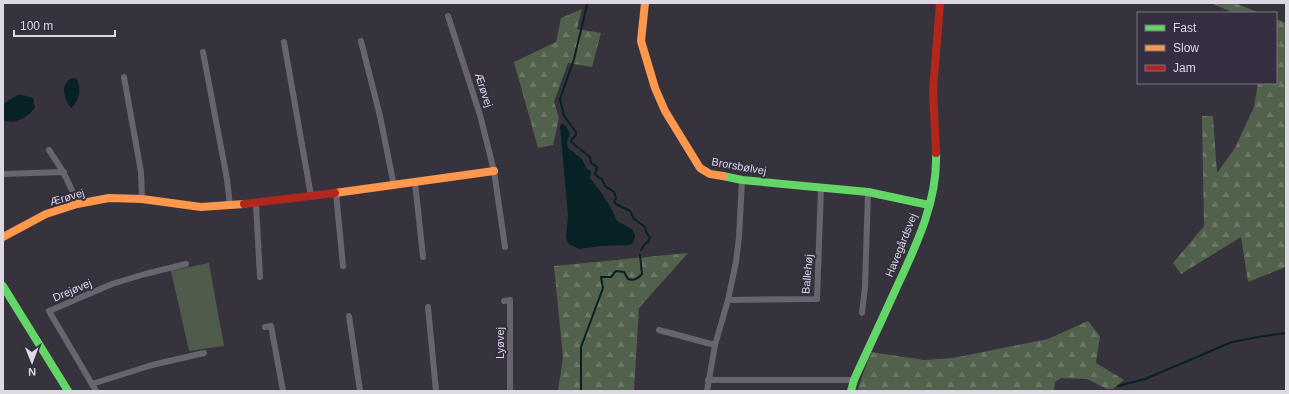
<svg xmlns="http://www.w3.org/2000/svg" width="1289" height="394" viewBox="0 0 1289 394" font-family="Arial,sans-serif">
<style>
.forest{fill:url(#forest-firs)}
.park{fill:#4f5b4b}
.water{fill:#062225}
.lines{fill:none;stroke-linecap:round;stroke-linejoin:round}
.stream{stroke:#062225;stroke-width:2}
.street{stroke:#66646c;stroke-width:6}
.fast{stroke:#63d668;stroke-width:8}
.slow{stroke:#ff974d;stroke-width:8}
.jam{stroke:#b3261e;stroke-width:8}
.labels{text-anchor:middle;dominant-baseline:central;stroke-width:4;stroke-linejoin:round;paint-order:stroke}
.street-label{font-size:11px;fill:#dcd8e4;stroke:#352f41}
</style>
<defs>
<pattern id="forest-firs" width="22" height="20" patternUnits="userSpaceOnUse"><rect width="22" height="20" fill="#52614c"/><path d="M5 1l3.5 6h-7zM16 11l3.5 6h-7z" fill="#6a7766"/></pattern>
</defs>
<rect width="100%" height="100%" fill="#36333d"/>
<g class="forest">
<polygon points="1211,3 1235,3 1260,13 1234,13"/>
<polygon points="582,9 577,29 601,33 592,67 568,63 554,102 559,118 553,145 538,148 514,62 556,42 561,18"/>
<polygon points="1276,19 1286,23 1286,267 1248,282 1241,237 1181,274 1173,263 1204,226 1202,116 1213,116 1217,173 1235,148 1254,107 1258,83 1276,83"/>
<polygon points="688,253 639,308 634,391 558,391 563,357 554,266"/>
<polygon points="1088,321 1100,336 1096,363 1124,380 1113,389 1107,389 1087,379 1061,378 1055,382 1054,391 857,391 871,352 924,360 953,358 1048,339"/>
</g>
<polygon class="park" points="209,263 224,346 189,351 171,271"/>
<g class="water">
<path d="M 72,78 L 77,79 C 82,90 79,100 71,108 C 63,98 60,84 72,78 Z"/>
<path d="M 19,94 L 33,98 L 35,108 C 26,118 17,125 3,120 L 3,104 Z"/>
<path d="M 562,124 L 565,125 L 570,133 L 567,142 L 568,148 L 582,159 L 587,169 L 591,171 L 590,178 C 601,192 611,205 617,221 L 632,229 L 635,236 L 633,243 L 630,245 L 601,246 L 579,249 L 569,244 L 566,238 L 568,215 L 560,126 Z"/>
</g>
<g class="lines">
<g class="stream">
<polyline points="587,5 574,59 560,99 564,116 576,132 576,135 572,139 571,142 590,157 591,163 597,167 595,174 598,177 602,179 605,186 614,192 616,198 614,202 616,204 630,211 634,219 645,227 646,232 650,238 648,242 645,244 641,250"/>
<polyline points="1118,386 1145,379 1232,342 1258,337 1286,333"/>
<path d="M 581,391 L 581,347 L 603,288 L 601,277 L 611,277 L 616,271 L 624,272 L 628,279 C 634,281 637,279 642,274 L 640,255"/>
</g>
<g class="street">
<polyline points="448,16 480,115 494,171 505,247"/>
<polyline points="361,41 380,116 394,186"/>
<polyline points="284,42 311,196"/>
<polyline points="203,52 227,179 230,206"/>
<polyline points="124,77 141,172 142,199"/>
<path d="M 49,150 C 61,167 71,184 77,204"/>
<polyline points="3,174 64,172"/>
<polyline points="415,182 423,257"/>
<polyline points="336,193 343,266"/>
<polyline points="256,204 260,277"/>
<polyline points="728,300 817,299 821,188"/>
<polyline points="504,301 510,300 510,391"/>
<polyline points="428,307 436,391"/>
<polyline points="862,313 865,287 868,192"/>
<polyline points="349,316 360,391"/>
<polyline points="265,327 271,326 283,391"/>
<polyline points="659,330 715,345"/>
<polyline points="708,380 854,380"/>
<polyline points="92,384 152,365 204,353"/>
<polyline points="96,391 49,311 112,284 145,274 186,264"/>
<polyline points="707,391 715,345 728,300 736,262 739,237 742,180"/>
</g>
<g class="fast">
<polyline points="723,176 742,180 868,192 929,205"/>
<polyline points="3,286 68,391"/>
<path d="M 851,391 L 854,380 C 867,351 881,322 894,293 C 914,250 938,203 936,153"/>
</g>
<g class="slow">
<polyline points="645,3 641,41 655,88 665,111 700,168 710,174 723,176"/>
<polyline points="335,193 494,171"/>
<polyline points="3,237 46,214 77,204 109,198 142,199 201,207 244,204"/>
</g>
<g class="jam">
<polyline points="936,153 933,90 940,3"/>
<polyline points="244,204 335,193"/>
</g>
</g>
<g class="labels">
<g class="street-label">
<text transform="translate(484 90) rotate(72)">Ærøvej</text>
<text transform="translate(739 166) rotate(10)">Brorsbølvej</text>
<text transform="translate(67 197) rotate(-16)">Ærøvej</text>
<text transform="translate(901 245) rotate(-68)">Havegårdsvej</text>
<text transform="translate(807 274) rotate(-85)">Ballehøj</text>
<text transform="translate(72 290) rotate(-23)">Drejøvej</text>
<text transform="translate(500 343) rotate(-90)">Lyøvej</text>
</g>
</g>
<rect width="1289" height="394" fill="none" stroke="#dcd8e4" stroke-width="8"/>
<rect x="1137" y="12" width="140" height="72" fill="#352f41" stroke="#787382"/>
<rect x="1145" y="25" width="20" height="6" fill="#63d668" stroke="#787382"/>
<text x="1173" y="32" font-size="12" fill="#dcd8e4">Fast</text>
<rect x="1145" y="45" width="20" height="6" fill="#ff974d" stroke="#787382"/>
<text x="1173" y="52" font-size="12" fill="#dcd8e4">Slow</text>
<rect x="1145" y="65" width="20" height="6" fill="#b3261e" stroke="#787382"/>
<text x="1173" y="72" font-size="12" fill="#dcd8e4">Jam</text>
<g transform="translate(32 362) rotate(179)" stroke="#352f41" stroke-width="3" paint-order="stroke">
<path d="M0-3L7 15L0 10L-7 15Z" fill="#dcd8e4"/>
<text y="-6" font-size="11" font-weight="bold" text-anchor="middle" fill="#dcd8e4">N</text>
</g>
<path d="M14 30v6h101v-6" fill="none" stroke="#dcd8e4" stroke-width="2"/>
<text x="20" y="30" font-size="12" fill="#dcd8e4" stroke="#352f41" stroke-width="3" paint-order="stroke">100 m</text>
</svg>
